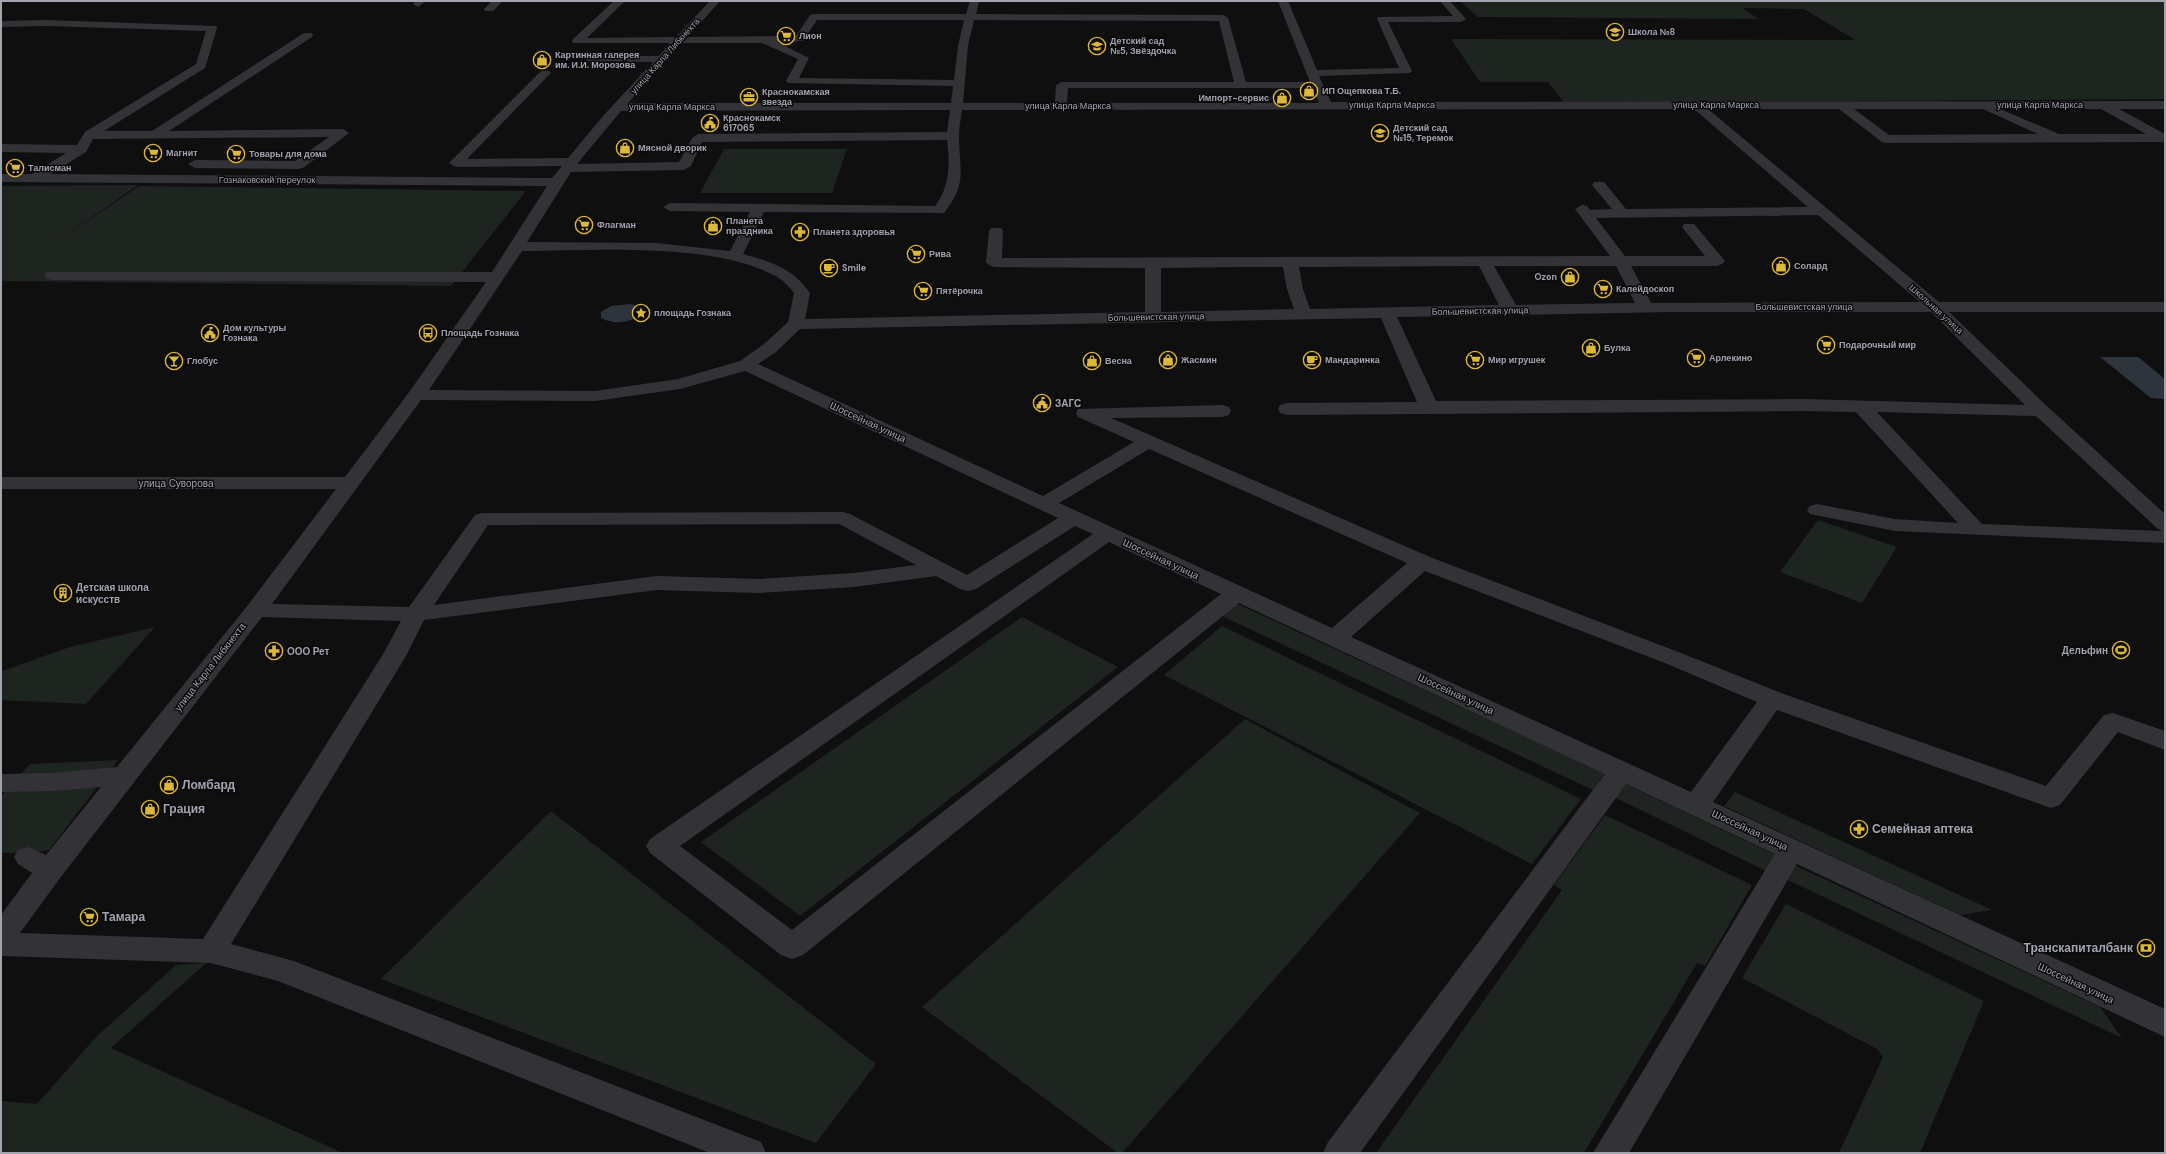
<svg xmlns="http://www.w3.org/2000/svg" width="2166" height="1154" viewBox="0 0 2166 1154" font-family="'DM Sans',sans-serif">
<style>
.green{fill:#1e241f}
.water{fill:#2e343b}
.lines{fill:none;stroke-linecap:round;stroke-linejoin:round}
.minor{fill:#333337;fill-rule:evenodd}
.labels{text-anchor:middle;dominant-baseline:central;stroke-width:3;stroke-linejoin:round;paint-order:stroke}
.far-poi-label{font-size:9px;font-weight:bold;fill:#a2a5b0;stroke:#0a0a0b;text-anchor:start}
.far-street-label{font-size:9px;fill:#a2a5b0;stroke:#0a0a0b}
.poi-label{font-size:10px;font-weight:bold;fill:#a2a5b0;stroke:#0a0a0b;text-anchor:start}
.street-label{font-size:10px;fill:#a2a5b0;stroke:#0a0a0b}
.near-poi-label{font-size:12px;font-weight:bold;fill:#a2a5b0;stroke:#0a0a0b;text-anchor:start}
</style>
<rect width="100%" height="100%" fill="#0f0f10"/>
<g class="green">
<polygon points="1460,1 2165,1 2165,99 1564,103 1548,82 1480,82 1451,39 1855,40 1804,9 1743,8 1758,19 1478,17"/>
<polygon points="724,149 847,149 832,193 700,193"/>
<polygon points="138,185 62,238 139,186 526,191 451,286 1,281 1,186"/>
<polygon points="1818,520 1897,547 1862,603 1780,572"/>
<polygon points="1235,603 1605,773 1593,790 1220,615"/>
<polygon points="1022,617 1118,667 800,916 701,842"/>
<polygon points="1222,626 1581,799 1532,864 1164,675"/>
<polygon points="155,627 86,704 1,700 2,671 70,647"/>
<polygon points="1245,719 1420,813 1122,1153 1118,1153 922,1007"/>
<polygon points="118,760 49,850 31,853 1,853 1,796 30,764"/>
<polygon points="1625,784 1776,855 1766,871 1614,797"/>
<polygon points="1735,792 1992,910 1960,915 1724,806"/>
<polygon points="551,811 876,1064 816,1143 381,979"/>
<polygon points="1605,815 1752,885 1705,966 1697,963 1584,1153 1376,1153 1562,890 1554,885"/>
<polygon points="1796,866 2100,1007 2122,1038 1788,880"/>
<polygon points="1786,904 1984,1001 1920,1153 1839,1153 1883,1057 1877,1049 1742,978"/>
<polygon points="206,963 111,1048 343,1153 1,1153 1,1101 37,1104 97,1036 176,965"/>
</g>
<g class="water">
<path d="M 631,304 L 643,309 L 643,313 C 633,323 613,325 601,318 L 601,312 L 611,306 Z"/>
<polygon points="2100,357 2138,357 2165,379 2165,399 2151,398"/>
</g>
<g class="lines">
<g class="minor">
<polygon points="415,1 426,1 418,7 413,4"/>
<polygon points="492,1 503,1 493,11 485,11 484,9"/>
<path d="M 614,1 L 625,1 L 587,38 L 676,37 L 710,1 L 720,1 L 688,37 L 796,36 L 810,15 L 814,14 L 966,14 L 970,1 L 979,2 L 976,14 L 1223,15 L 1228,18 L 1246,82 L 1310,82 L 1278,1 L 1288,1 L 1317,70 L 1399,68 L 1377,19 L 1378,17 L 1453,16 L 1440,1 L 1450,1 L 1466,19 L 1461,22 L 1388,22 L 1412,71 L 1410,73 L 1319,76 L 1331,102 L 2165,101 L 2165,109 L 2119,109 L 2165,134 L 2165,141 L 2162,142 L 1886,143 L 1882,142 L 1839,109 L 1708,109 L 1939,302 L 2165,302 L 2165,312 L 1949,312 L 2048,407 L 2165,514 L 2165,543 L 1895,531 L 1810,514 L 1807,510 L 1810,506 L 1817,504 L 1895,519 L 1958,523 L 1856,412 L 1803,411 L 1287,415 L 1280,413 L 1278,409 L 1280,405 L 1287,403 L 1417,402 L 1381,318 L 800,329 L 776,352 L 758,364 L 1043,496 L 1134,442 L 1078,417 L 1076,413 L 1078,409 L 1222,405 L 1229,407 L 1231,411 L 1229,415 L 1222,417 L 1111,418 L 1430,557 L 1681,653 L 1781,693 L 2046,786 L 2104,715 L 2113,713 L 2165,731 L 2165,750 L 2118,732 L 2060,805 L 2051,808 L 1777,710 L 1713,802 L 2165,1009 L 2165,1037 L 1797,864 L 1629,1153 L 1593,1153 L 1775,854 L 1626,784 L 1360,1153 L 1323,1153 L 1328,1142 L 1605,774 L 1239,603 L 803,955 L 792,959 L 781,955 L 650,853 L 646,846 L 650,839 L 1093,534 L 1075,526 L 976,589 L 968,591 L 960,589 L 936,576 L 854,587 L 759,593 L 657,590 L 424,620 L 406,656 L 231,944 L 294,961 L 761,1142 L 766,1153 L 710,1153 L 278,981 L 211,963 L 1,956 L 1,915 L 32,873 L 18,864 L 14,857 L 18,850 L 28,847 L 46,855 L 101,787 L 52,791 L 1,792 L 1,774 L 52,773 L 117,767 L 248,605 L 336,489 L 1,489 L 1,477 L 345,477 L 410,391 L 486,282 L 52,280 L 46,278 L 44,275 L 46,272 L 492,272 L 547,186 L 1,182 L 1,174 L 32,174 L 66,153 L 1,152 L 1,144 L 77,145 L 85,132 L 196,64 L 206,31 L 47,26 L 1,27 L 1,21 L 47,20 L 216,26 L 217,28 L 205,68 L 104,131 L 152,131 L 304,33 L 312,33 L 313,35 L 312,37 L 169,131 L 343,129 L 349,133 L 303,168 L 298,169 L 195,168 L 188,164 L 195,160 L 295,161 L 329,137 L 93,139 L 86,152 L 51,174 L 552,178 L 562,166 L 456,167 L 449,163 L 541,71 L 549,71 L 551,73 L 549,75 L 467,159 L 568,158 L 603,116 L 653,62 L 589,61 L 585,60 L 584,58 L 585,56 L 659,56 L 670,43 L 573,43 L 572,41 L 573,39 ZM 817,20 L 964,20 L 958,46 L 954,80 L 799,78 L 809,58 L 777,42 L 803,41 ZM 974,20 L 1219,21 L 1234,82 L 1062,82 L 1056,85 L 1055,103 L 963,103 L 968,46 ZM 682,43 L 762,43 L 798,59 L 786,81 L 788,83 L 953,86 L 951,103 L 628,103 ZM 1068,88 L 1313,88 L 1319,103 L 1067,103 ZM 1694,109 L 1808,207 L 1626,209 L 1604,182 L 1594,182 L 1592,185 L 1612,209 L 1590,210 L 1587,206 L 1582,205 L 1575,209 L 1610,256 L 1002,258 L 1003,231 L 1001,228 L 991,228 L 989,231 L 986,262 L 989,265 L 994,267 L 1145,268 L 1145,312 L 805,319 L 810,293 C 794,269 770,261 743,254 L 764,212 L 944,213 C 968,183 959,170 959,135 C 959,127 961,118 962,110 ZM 1854,109 L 1983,109 L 2038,134 L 1889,135 ZM 2000,109 L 2101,109 L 2146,134 L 2059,134 ZM 950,110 L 947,132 L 698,134 L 692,138 L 679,162 L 577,164 L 621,111 ZM 947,140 C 950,163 950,187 935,206 L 670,203 L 663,207 L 670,211 L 750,212 L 730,251 L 656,243 L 527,242 L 571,172 L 684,170 L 691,166 L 702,142 ZM 1818,215 L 1920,302 L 1651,303 L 1631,266 L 1717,266 L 1722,264 L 1725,261 L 1694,224 L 1684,224 L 1682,227 L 1705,256 L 1625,256 L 1596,218 ZM 522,251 C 594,251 716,241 779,278 C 785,282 790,288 794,293 L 788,322 L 764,344 L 740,361 L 678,379 L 595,391 L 429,390 ZM 1479,266 L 1499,305 L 1310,309 L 1303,289 L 1299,267 ZM 1494,266 L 1616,266 L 1635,303 L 1516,305 ZM 1239,267 L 1283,267 L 1287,289 L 1294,309 L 1161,312 L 1161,268 ZM 1674,312 L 1931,312 L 2025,405 L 1803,399 L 1436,401 L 1397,317 ZM 745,371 L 1058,518 L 967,575 L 850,514 L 843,512 L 482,513 L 475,515 L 409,607 L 272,604 L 421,400 L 595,401 L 680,389 ZM 1877,412 L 2036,416 L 2158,529 L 2162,531 L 1982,524 ZM 1149,449 L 1407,563 L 1332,628 L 1059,503 ZM 839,524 L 916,565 L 854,573 L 759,579 L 657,576 L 434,605 L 488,525 ZM 1109,542 L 1221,594 L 792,930 L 680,846 ZM 1425,571 L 1665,663 L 1757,702 L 1691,792 L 1351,637 ZM 262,617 L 401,621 L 382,656 L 203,939 L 20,933 L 60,878 Z"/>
</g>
</g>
<defs>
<symbol id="school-ring" viewBox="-11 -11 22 22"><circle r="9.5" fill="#0a0a0b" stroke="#deb839" stroke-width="1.5"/><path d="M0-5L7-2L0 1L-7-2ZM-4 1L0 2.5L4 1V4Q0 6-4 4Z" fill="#deb839"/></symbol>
<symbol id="supermarket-ring" viewBox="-11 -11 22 22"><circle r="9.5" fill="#0a0a0b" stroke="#deb839" stroke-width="1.5"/><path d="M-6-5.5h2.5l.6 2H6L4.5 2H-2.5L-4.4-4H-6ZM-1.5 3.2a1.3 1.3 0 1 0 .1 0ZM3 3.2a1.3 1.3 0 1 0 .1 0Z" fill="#deb839"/></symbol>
<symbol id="shop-ring" viewBox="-11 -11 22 22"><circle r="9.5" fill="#0a0a0b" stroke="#deb839" stroke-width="1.5"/><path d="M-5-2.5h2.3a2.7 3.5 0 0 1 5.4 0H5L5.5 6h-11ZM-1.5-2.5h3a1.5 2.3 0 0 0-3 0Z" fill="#deb839"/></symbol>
<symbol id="office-ring" viewBox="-11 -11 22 22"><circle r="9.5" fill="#0a0a0b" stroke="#deb839" stroke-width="1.5"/><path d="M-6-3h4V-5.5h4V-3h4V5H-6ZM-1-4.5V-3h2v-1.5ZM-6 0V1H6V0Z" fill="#deb839"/></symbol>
<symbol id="civic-ring" viewBox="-11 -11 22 22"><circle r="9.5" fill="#0a0a0b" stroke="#deb839" stroke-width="1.5"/><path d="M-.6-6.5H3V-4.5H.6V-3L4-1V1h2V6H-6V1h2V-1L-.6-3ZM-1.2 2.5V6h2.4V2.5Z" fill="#deb839"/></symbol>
<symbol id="pharmacy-ring" viewBox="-11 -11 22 22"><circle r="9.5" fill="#0a0a0b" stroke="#deb839" stroke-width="1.5"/><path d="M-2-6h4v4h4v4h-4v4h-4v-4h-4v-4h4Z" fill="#deb839"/></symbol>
<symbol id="cafe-ring" viewBox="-11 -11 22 22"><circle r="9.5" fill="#0a0a0b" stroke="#deb839" stroke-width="1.5"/><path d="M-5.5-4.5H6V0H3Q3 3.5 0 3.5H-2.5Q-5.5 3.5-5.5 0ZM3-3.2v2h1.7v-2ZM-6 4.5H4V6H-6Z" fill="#deb839"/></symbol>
<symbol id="sight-ring" viewBox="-11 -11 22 22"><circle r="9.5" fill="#0a0a0b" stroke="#deb839" stroke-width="1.5"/><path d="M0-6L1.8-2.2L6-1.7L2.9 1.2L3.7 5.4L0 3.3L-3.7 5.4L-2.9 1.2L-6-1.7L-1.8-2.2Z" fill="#deb839"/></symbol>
<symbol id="bus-ring" viewBox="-11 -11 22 22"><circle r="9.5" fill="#0a0a0b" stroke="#deb839" stroke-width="1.5"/><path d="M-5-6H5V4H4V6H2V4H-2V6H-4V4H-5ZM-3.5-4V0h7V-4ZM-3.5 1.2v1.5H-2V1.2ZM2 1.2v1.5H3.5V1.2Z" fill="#deb839"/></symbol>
<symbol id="bar-ring" viewBox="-11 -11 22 22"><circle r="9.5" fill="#0a0a0b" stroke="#deb839" stroke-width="1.5"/><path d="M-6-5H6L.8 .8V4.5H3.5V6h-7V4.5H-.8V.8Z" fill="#deb839"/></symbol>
<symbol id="building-ring" viewBox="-11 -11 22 22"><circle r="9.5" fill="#0a0a0b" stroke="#deb839" stroke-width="1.5"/><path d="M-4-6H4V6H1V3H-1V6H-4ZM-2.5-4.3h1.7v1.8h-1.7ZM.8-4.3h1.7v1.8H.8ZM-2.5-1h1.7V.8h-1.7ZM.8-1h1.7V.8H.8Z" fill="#deb839"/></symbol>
<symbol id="stadium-ring" viewBox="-11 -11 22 22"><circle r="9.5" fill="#0a0a0b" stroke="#deb839" stroke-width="1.5"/><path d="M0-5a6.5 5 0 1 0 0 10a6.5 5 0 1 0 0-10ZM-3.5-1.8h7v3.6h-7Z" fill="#deb839"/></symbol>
<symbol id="bank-ring" viewBox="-11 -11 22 22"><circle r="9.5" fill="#0a0a0b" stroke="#deb839" stroke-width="1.5"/><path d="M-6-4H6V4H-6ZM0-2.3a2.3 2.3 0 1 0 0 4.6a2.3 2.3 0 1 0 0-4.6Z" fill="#deb839"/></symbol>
</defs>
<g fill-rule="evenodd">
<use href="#school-ring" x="1605" y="22" width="20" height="20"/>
<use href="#supermarket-ring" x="776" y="26" width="20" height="20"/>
<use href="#school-ring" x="1087" y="36" width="20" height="20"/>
<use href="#shop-ring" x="532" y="50" width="20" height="20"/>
<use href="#shop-ring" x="1299" y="81" width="20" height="20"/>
<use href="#office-ring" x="739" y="87" width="20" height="20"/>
<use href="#shop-ring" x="1272" y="88" width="20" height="20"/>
<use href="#civic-ring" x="700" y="113" width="20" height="20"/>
<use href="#school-ring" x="1370" y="123" width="20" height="20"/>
<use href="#shop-ring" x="615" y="138" width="20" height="20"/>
<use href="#supermarket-ring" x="143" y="143" width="20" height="20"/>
<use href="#supermarket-ring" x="226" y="144" width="20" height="20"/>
<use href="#supermarket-ring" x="5" y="158" width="20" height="20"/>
<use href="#supermarket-ring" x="574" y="215" width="20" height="20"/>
<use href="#shop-ring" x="703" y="216" width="20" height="20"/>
<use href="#pharmacy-ring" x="790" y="222" width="20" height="20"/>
<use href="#supermarket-ring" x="906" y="244" width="20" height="20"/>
<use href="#shop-ring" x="1771" y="256" width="20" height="20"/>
<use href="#cafe-ring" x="819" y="258" width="20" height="20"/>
<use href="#shop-ring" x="1560" y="267" width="20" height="20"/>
<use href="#supermarket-ring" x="1593" y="279" width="20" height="20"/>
<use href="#supermarket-ring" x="913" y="281" width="20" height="20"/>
<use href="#sight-ring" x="631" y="303" width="20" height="20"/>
<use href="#civic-ring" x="200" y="323" width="20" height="20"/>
<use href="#bus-ring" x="418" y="323" width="20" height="20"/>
<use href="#supermarket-ring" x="1816" y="335" width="20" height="20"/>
<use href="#shop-ring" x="1581" y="338" width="20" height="20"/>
<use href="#supermarket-ring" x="1686" y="348" width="20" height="20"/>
<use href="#shop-ring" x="1158" y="350" width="20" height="20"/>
<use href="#cafe-ring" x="1302" y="350" width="20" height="20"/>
<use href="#supermarket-ring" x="1465" y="350" width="20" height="20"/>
<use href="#bar-ring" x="164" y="351" width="20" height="20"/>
<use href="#shop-ring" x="1082" y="351" width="20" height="20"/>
<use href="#civic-ring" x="1032" y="393" width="20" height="20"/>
<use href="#building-ring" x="53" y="583" width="20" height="20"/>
<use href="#stadium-ring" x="2111" y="640" width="20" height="20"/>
<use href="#pharmacy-ring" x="264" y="641" width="20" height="20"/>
<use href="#shop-ring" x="159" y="775" width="20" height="20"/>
<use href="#shop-ring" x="140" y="799" width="20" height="20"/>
<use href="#pharmacy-ring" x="1849" y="819" width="20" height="20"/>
<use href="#supermarket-ring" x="79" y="907" width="20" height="20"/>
<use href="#bank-ring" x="2136" y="938" width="20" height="20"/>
</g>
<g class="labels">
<g class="far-poi-label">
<text x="1628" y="32">Школа №8</text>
<text x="799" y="36">Лион</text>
<text x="1110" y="41">Детский сад<tspan x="1110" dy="10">№5, Звёздочка</tspan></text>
<text x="555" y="55">Картинная галерея<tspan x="555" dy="10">им. И.И. Морозова</tspan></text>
<text x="1322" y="91">ИП Ощепкова Т.Б.</text>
<text x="762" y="92">Краснокамская<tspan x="762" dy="10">звезда</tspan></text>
<text x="1269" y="98" text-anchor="end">Импорт-сервис</text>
<text x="723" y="118">Краснокамск<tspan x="723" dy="10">617065</tspan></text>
<text x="1393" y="128">Детский сад<tspan x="1393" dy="10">№15, Теремок</tspan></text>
<text x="638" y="148">Мясной дворик</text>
<text x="166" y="153">Магнит</text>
<text x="249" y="154">Товары для дома</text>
<text x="28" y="168">Талисман</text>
<text x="726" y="221">Планета<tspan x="726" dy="10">праздника</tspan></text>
<text x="597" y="225">Флагман</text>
<text x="813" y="232">Планета здоровья</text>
<text x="929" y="254">Рива</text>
<text x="1794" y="266">Солард</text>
<text x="842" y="268">Smile</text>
<text x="1557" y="277" text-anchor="end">Ozon</text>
<text x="1616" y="289">Калейдоскоп</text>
<text x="936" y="291">Пятёрочка</text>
<text x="654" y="313">площадь Гознака</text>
<text x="223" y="328">Дом культуры<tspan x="223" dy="10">Гознака</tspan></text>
<text x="441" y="333">Площадь Гознака</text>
<text x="1839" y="345">Подарочный мир</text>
<text x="1604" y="348">Булка</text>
<text x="1709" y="358">Арлекино</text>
<text x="1181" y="360">Жасмин</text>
<text x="1325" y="360">Мандаринка</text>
<text x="1488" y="360">Мир игрушек</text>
<text x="187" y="361">Глобус</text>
<text x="1105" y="361">Весна</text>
</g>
<g class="far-street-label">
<text transform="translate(665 56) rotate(-48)">улица Карла Либкнехта</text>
<text x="1392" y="105">улица Карла Маркса</text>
<text x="1716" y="105">улица Карла Маркса</text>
<text x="2040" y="105">улица Карла Маркса</text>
<text x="1068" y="106">улица Карла Маркса</text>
<text x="672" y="107">улица Карла Маркса</text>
<text x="267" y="180">Гознаковский переулок</text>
<text x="1804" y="307">Большевистская улица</text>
<text transform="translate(1936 309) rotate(42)">Школьная улица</text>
<text transform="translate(1480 311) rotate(-1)">Большевистская улица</text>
<text transform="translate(1156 317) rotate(-1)">Большевистская улица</text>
</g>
<g class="poi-label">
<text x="1055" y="403">ЗАГС</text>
<text x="76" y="587">Детская школа<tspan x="76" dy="12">искусств</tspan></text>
<text x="2108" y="650" text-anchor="end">Дельфин</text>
<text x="287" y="651">ООО Рет</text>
</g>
<g class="street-label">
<text transform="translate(868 422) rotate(25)">Шоссейная улица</text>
<text x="176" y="483">улица Суворова</text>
<text transform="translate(1161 559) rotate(25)">Шоссейная улица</text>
<text transform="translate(210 667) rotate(-52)">улица Карла Либкнехта</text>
<text transform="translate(1456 694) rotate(25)">Шоссейная улица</text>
<text transform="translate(1750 830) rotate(25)">Шоссейная улица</text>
<text transform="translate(2076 983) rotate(25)">Шоссейная улица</text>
</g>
<g class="near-poi-label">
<text x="182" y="785">Ломбард</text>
<text x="163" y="809">Грация</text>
<text x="1872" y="829">Семейная аптека</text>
<text x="102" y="917">Тамара</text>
<text x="2133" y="948" text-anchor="end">Транскапиталбанк</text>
</g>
</g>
<rect width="2166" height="1154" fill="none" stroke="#a2a5b0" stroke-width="4"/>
</svg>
